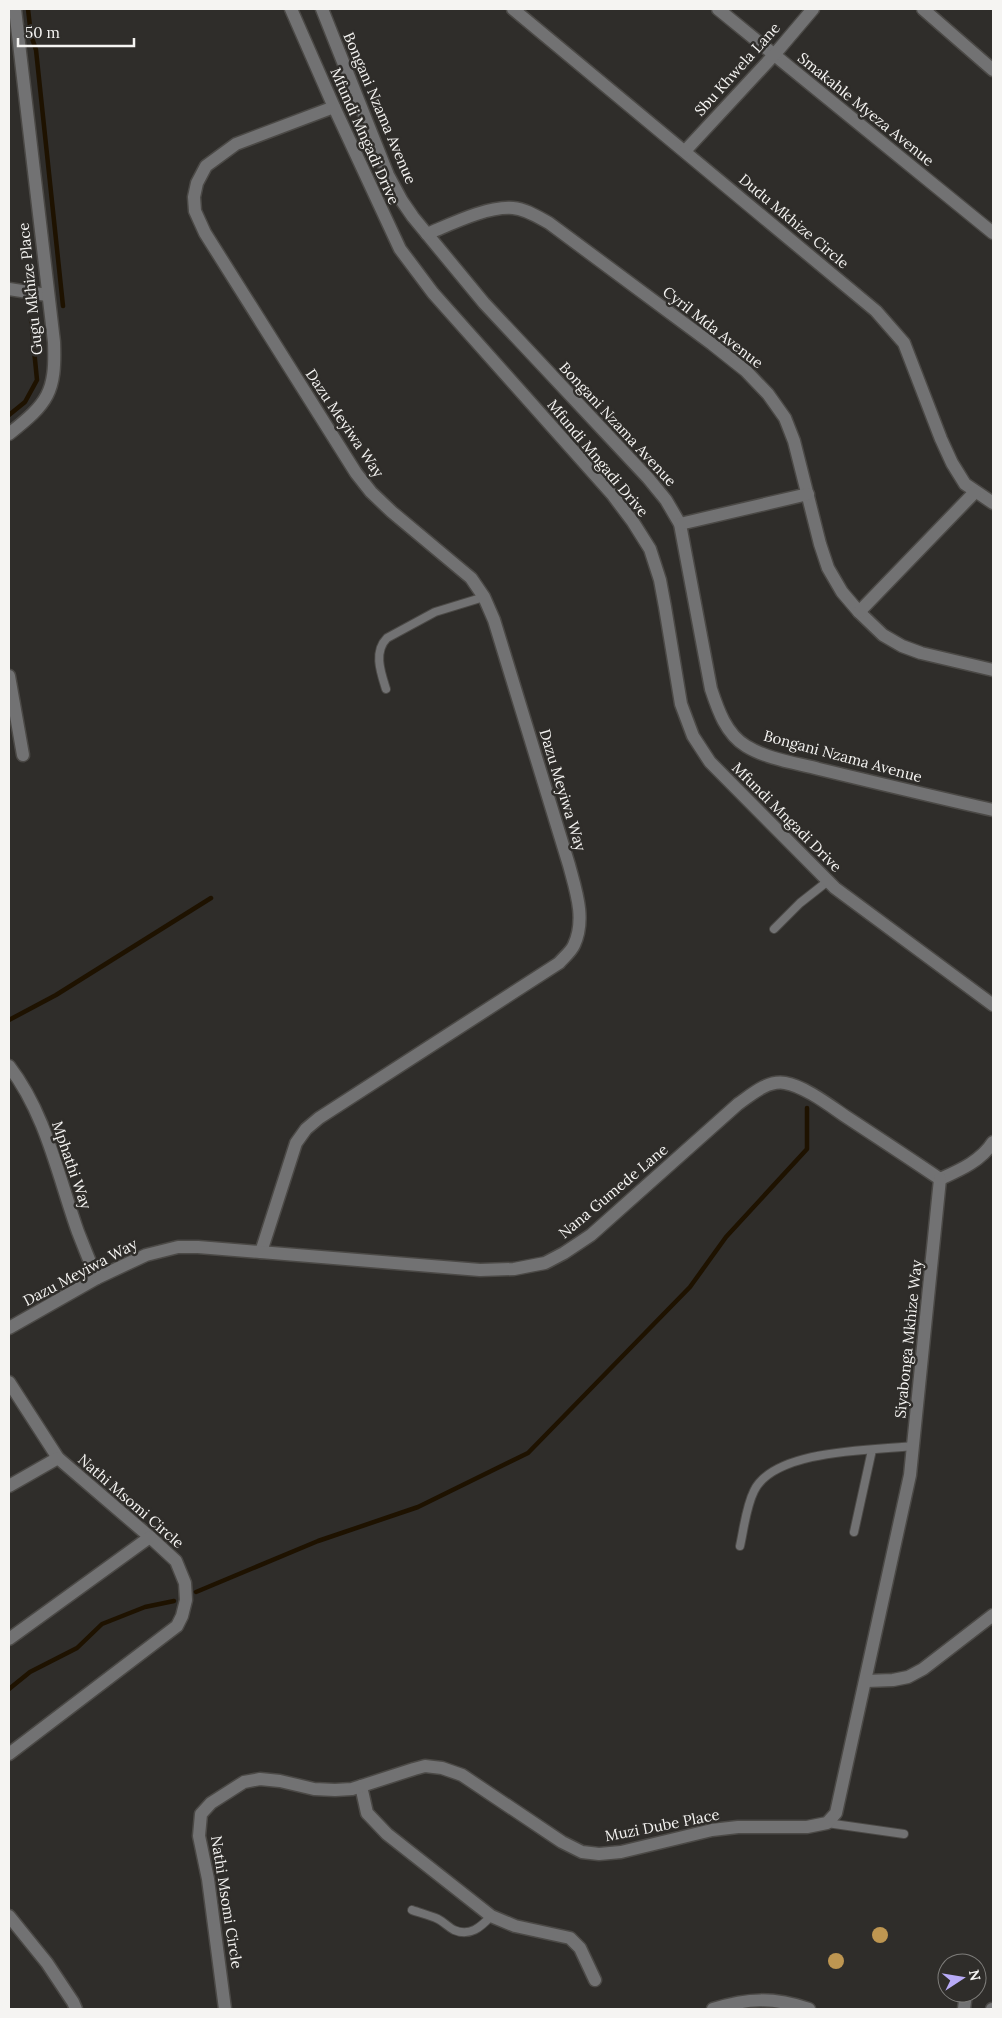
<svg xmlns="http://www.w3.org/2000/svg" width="1002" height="2018" viewBox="0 0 1002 2018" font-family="Lora,serif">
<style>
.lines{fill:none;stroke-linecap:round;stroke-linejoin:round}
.stream{stroke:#1e1200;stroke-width:4.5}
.building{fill:#be9651}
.service-casing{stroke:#4b4946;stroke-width:10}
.minor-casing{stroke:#4b4946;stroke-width:15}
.tertiary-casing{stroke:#4b4946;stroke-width:15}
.service{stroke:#727273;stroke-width:8}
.minor{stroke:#727273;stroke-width:12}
.tertiary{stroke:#727273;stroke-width:12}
.labels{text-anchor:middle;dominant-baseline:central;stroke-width:5;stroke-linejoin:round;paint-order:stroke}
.street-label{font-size:15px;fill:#f5f4f2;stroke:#2f2d2a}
</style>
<rect width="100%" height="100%" fill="#2f2d2a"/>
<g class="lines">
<g class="stream">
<polyline points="28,9 31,35 36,50 63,306"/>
<polyline points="9,415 25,402 37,380 31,319"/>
<polyline points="9,1020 56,995 211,898"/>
<polyline points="196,1592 318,1541 418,1507 528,1453 690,1287 726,1237 807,1149 807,1108"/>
<polyline points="9,1689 30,1672 77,1648 102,1624 145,1607 174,1601"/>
</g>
</g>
<g class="building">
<circle cx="880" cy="1935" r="8"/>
<circle cx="836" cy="1961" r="8"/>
</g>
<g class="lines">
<defs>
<g id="service">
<path d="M 386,689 C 381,673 373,652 387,638 L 435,612 L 484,597"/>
<polyline points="774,929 800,903 828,881"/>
<polyline points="854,1532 872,1450"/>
<path d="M 740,1546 C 744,1528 746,1507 754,1491 C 774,1449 874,1450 914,1446"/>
<polyline points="827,1823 904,1834"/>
<path d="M 412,1910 C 420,1913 429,1915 438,1919 C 444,1922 448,1927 454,1930 C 470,1937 481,1927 491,1916"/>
</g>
<g id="minor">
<path d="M 322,9 L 388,175 L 402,201 L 413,217 L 484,303 L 648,478 L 666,500 L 680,524 L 711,689 C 718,710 726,734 746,746 C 767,759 796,763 819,769 C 877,783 935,797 993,810"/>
<polyline points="513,9 876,311 904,343 941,439 952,463 965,484 993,503"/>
<polyline points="718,9 993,233"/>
<polyline points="923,9 993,70"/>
<polyline points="685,151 774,55 813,9"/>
<path d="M 427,234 C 451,224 487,206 513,208 C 526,209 538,217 549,223 L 712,344 L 746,371 L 768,394 L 785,418 L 794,441 L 820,544 L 828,568 L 842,592 L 859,612 L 883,635 L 902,646 L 921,653 L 993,670"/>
<polyline points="9,289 47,295"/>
<path d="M 9,434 C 48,403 56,393 54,342 L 15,9"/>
<polyline points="680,524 808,494"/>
<polyline points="859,612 975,492"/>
<polyline points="9,676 23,755"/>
<path d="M 9,1066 C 46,1114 58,1176 78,1232 C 84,1247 90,1263 97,1278"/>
<path d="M 940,1179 C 960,1170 981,1161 993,1142"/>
<path d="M 261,1252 L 296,1143 L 306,1129 L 319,1118 L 559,963 C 563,958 571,952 574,945 C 586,919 576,891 569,865 L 494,620 L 484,597 L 471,578 L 392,512 L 371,492 L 356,473 L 205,233 L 195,211 L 194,197 L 197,183 L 206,166 L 236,144 L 334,107"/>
<path d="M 9,1328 L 97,1278 L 146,1255 L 178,1247 L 198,1247 L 480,1270 L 514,1269 L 545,1263 L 564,1253 L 591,1235 L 738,1104 C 751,1095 767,1080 785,1083 C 804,1086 829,1105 845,1116 C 877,1137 909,1158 940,1179"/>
<polyline points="9,1382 58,1458 150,1537 176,1561 185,1583 186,1600 182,1616 177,1626 9,1754"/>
<polyline points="9,1486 58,1458"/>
<polyline points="9,1639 150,1537"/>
<polyline points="866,1681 893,1680 908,1677 923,1669 993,1615"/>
<polyline points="361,1786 367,1813 387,1834 491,1916 515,1926 570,1938 580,1948 595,1980"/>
<polyline points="9,1916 47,1963 73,2002 76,2009"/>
<polyline points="967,1962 967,1963"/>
<polyline points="225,2009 208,1879 199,1836 201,1814 211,1803 244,1782 260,1779 280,1781 314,1789 335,1790 352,1789 414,1769 425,1766 442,1768 462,1775 562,1842 582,1852 599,1854 621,1852 712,1830 738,1827 807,1827 827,1823 836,1813 910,1475 940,1179"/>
<path d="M 713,2009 C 748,1998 773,1997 809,2009"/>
<polyline points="964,2009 966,1993"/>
<polyline points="992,2009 993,2009"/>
</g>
<polyline id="tertiary" points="291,9 334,107 400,249 433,293 612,494 633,522 650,549 660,580 665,607 681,704 693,736 710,762 835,888 993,1005"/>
</defs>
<use href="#service" class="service-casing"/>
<use href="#minor" class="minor-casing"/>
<use href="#tertiary" class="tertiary-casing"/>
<use href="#service" class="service"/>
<use href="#minor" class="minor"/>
<use href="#tertiary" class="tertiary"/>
</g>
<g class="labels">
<g class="street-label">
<text transform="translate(737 69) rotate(-48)">Sbu Khwela Lane</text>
<text transform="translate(380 108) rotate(67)">Bongani Nzama Avenue</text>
<text transform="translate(866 109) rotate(39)">Smakahle Myeza Avenue</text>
<text transform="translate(365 136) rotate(66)">Mfundi Mngadi Drive</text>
<text transform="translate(794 221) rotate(40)">Dudu Mkhize Circle</text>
<text transform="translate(30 289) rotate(-96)">Gugu Mkhize Place</text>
<text transform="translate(713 327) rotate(38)">Cyril Mda Avenue</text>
<text transform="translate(345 423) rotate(56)">Dazu Meyiwa Way</text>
<text transform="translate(618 424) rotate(47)">Bongani Nzama Avenue</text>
<text transform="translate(598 458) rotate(50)">Mfundi Mngadi Drive</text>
<text transform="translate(843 756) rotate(15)">Bongani Nzama Avenue</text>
<text transform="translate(563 790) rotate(73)">Dazu Meyiwa Way</text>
<text transform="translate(787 817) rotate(45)">Mfundi Mngadi Drive</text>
<text transform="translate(72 1165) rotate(71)">Mphathi Way</text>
<text transform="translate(613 1191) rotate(-40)">Nana Gumede Lane</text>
<text transform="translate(80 1272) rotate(-28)">Dazu Meyiwa Way</text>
<text transform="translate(908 1339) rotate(-84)">Siyabonga Mkhize Way</text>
<text transform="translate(131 1501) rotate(41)">Nathi Msomi Circle</text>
<text transform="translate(662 1825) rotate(-11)">Muzi Dube Place</text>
<text transform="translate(227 1902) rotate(81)">Nathi Msomi Circle</text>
</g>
</g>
<rect width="1002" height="2018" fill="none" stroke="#f5f4f2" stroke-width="20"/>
<g transform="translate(962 1978) rotate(78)"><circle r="24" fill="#2f2d2a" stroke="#7e7d7a"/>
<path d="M0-4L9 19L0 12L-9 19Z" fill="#b8abf7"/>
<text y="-8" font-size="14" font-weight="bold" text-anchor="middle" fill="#f5f4f2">N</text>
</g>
<path d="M18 38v8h116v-8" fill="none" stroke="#f5f4f2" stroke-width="2.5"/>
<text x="25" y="38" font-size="15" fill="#f5f4f2" stroke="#2f2d2a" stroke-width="4" paint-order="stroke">50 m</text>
</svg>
